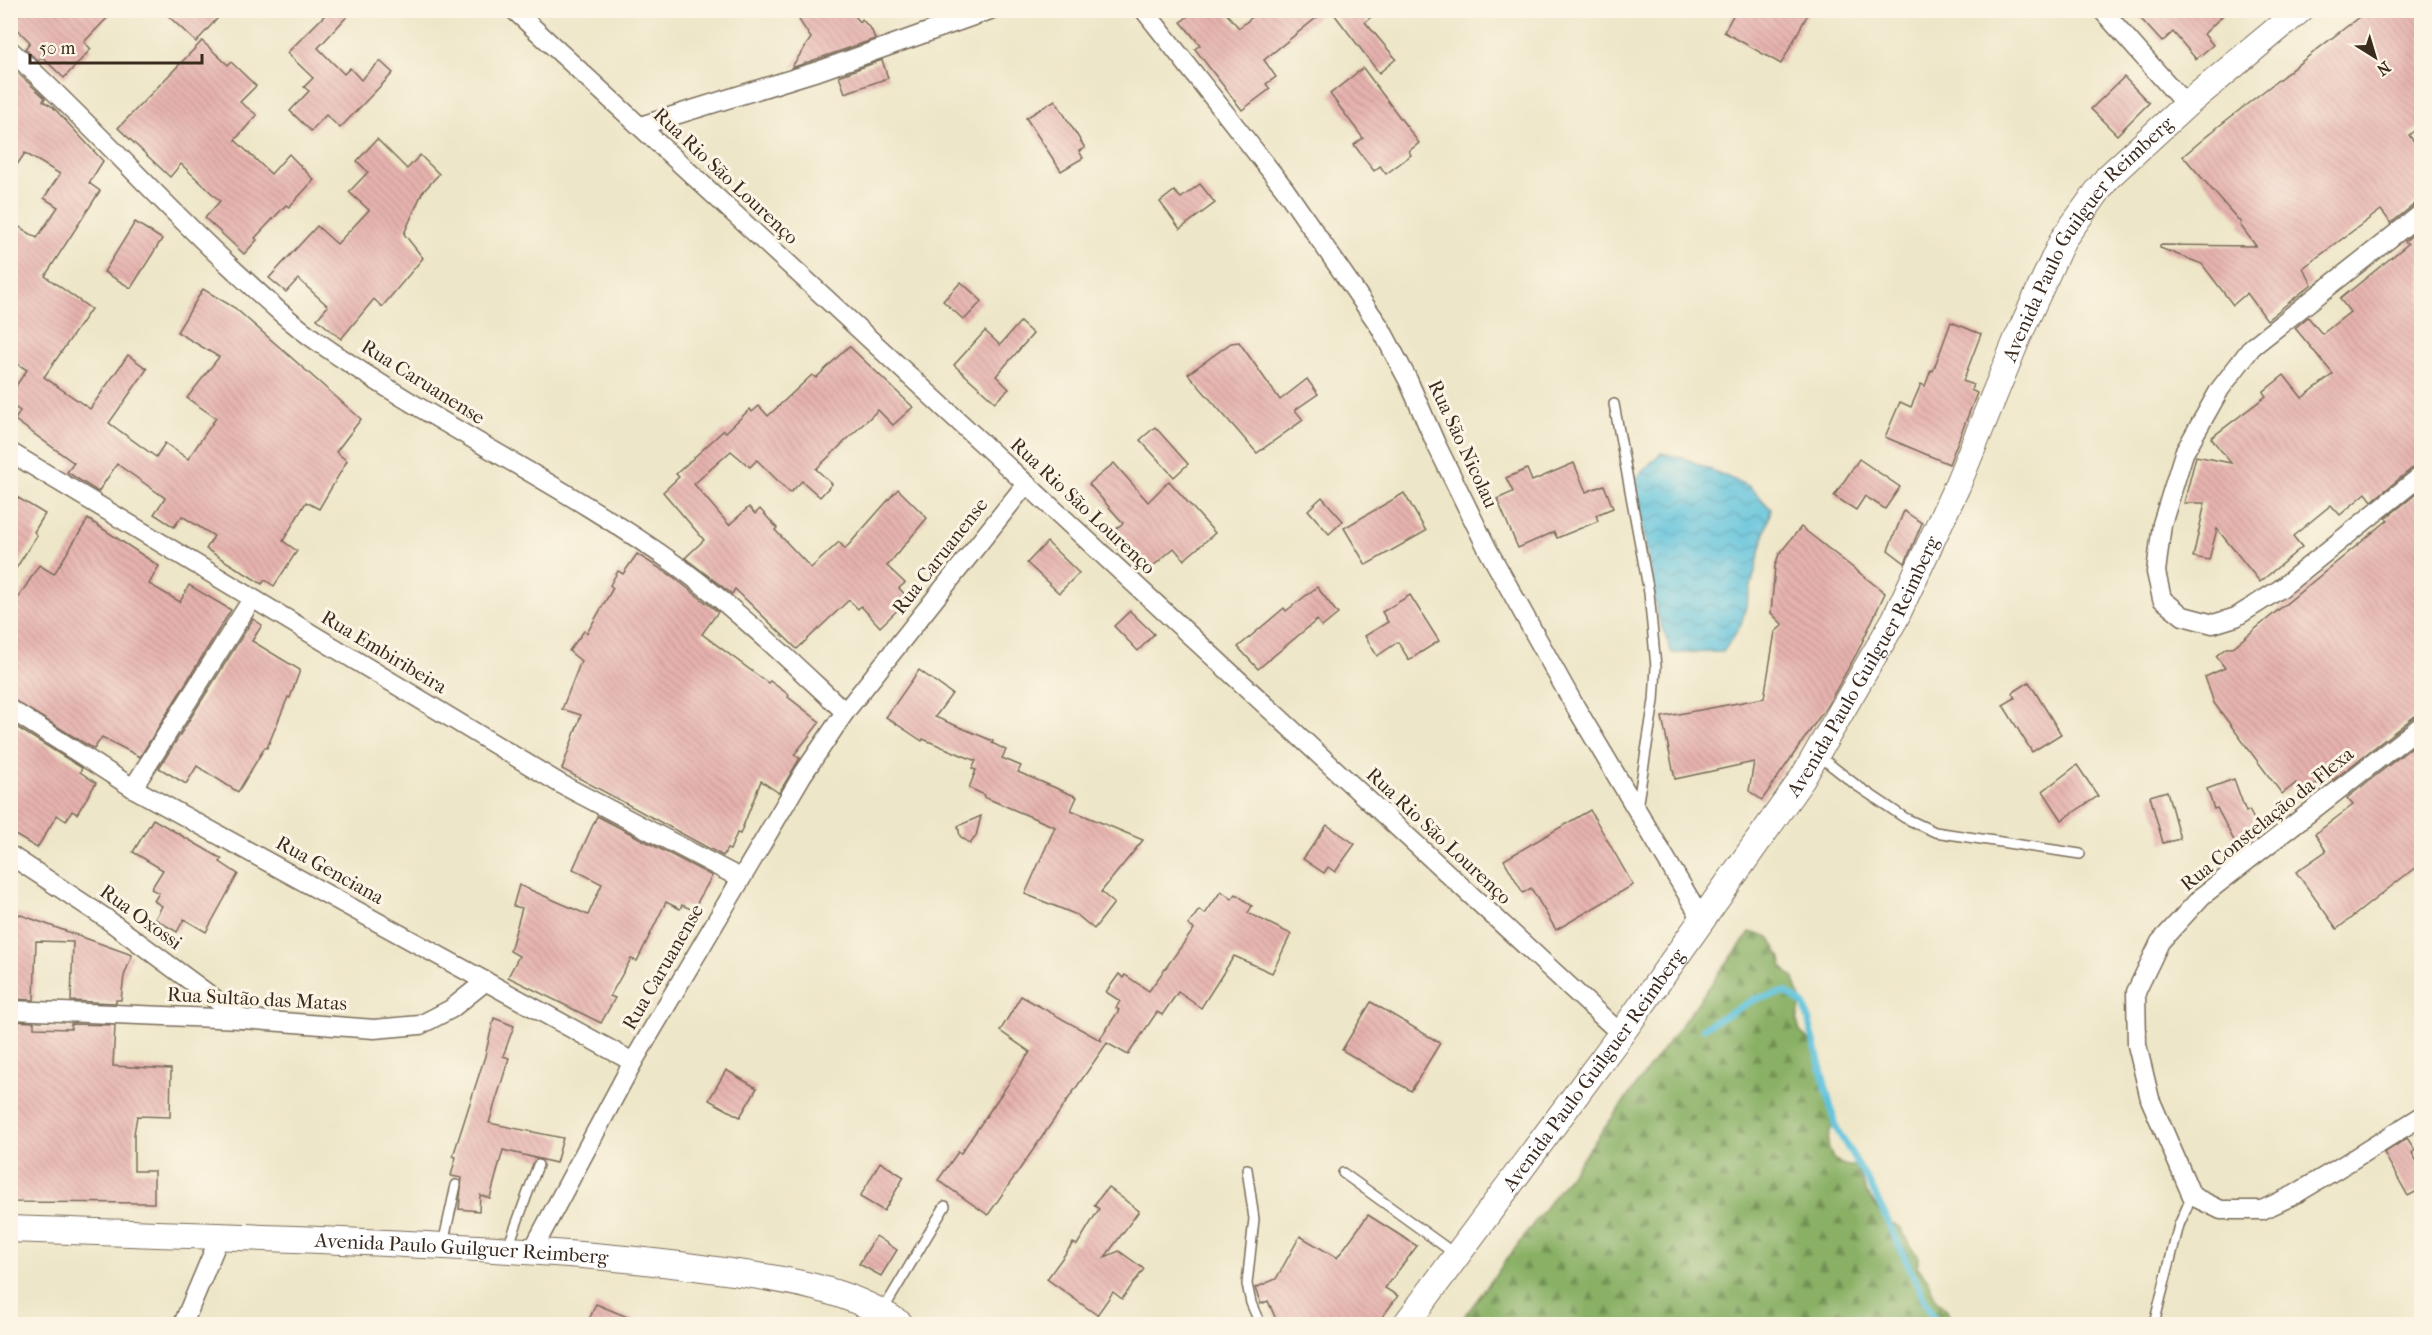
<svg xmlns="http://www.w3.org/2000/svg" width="2432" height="1335" viewBox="0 0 2432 1335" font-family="'IM FELL French Canon',serif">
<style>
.forest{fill:url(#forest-firs);stroke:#626d42;stroke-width:1.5}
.water{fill:url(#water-waves);stroke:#4c767d;stroke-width:1.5}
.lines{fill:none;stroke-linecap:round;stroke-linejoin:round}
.stream{stroke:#5ec2dc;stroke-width:7}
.building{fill:url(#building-back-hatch)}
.lane-casing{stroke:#7a6c5a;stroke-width:12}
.street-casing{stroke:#7a6c5a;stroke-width:21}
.secondary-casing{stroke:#7a6c5a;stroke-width:28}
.lane{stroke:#fff;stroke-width:9}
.street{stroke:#fff;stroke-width:18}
.secondary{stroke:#fff;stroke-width:26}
.labels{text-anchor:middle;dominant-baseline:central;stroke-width:6;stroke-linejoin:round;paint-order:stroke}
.street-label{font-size:20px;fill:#3b2a1e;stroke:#fcf5e5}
</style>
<defs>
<pattern id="forest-firs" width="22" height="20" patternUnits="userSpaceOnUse" patternTransform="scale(1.5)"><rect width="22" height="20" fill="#89b065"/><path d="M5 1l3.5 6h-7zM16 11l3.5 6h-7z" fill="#718f53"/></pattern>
<pattern id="water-waves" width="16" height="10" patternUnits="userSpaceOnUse" patternTransform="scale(1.5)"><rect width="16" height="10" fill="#5ec2dc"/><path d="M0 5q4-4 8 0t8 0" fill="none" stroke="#4f9eb2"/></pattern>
<pattern id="building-back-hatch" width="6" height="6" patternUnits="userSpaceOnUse" patternTransform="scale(1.5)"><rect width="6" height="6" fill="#e6b2ae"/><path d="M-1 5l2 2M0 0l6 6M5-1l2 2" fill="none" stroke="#c69995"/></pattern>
</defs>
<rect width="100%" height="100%" fill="#fcf5e5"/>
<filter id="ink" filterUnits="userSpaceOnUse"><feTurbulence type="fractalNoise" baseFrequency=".0167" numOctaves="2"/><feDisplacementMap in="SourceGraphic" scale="12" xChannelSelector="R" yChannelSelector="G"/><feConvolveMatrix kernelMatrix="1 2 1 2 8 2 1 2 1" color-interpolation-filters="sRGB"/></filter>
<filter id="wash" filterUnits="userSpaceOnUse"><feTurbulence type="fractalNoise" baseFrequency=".008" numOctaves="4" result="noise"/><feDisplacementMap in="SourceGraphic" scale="24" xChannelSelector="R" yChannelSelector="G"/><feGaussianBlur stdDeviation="1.35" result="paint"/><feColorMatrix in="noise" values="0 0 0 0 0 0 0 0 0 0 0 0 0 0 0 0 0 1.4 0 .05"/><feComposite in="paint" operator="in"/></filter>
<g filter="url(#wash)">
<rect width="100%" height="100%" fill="#eee6c8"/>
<path class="forest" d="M 1750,932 L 1770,938 L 1781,958 L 1782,967 L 1794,979 L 1801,1002 L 1797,1021 L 1800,1032 L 1812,1042 L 1818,1066 L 1829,1089 L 1831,1121 L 1835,1123 C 1820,1142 1830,1168 1856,1166 L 1867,1193 L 1878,1210 L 1886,1220 L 1900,1227 L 1910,1246 L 1919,1257 L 1917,1266 L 1927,1279 L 1936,1299 L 1957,1324 L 1459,1324 Z"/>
<polygon class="water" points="1661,453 1684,458 1750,487 1771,509 1741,625 1723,652 1672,653 1657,614 1635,479"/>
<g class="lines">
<polyline class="stream" points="1703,1028 1755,999 1786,992 1805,1006 1836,1128 1871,1186 1936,1324"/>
</g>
<g id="blocks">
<g class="building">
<polygon points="23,10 115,10 84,42 91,49 64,78 42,57 38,61 25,49 30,42 11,23"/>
<polygon points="162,10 225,10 196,42"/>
<polygon points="330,10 353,10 318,48 344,74 350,68 361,80 380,61 393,73 340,128 326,115 311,131 290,111 309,91 304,87 313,78 287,53"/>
<polygon points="812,10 852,10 859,22 862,19 872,31 875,39 791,68 811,38 799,20"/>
<polygon points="1195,10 1223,10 1239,28 1261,10 1326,10 1264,60 1276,77 1266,84 1270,89 1242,110 1195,49 1200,45 1181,22"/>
<polygon points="1331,10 1380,10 1365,22 1396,59 1379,73"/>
<polygon points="1736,10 1810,10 1781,64 1724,32"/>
<polygon points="2133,10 2228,10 2204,34 2213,45 2196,59 2173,32 2162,42"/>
<polygon points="2368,10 2421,10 2421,125 2409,135 2421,151 2421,202 2415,204 2391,223 2381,210 2303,268 2312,284 2267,320 2247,293 2233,305 2202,264 2160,248 2160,245 2256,246 2240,225 2241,223 2183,156 2219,126"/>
<polygon points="202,41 228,65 231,62 256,86 240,102 257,115 235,140 271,174 289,154 314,180 289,207 286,205 255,238 257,240 244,254 205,218 220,201 181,164 170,177 118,128"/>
<polygon points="882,60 888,78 845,93 839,76"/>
<polygon points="10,66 45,98 43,101 53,107 103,161 89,183 100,191 45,276 91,309 44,377 90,409 128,355 147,369 109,423 156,457 165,443 188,459 216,418 187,398 219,357 177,332 203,289 235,308 361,419 336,452 347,461 319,509 306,502 283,541 297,551 274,586 265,580 262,584 206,549 214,536 182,516 174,527 154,514 165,498 117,464 98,492 67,472 74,463 15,420 20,411 10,404 10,394 27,370 10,359 10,221 37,238 58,207 44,198 60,174 25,153 10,175"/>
<polygon points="1363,68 1419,143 1409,151 1411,155 1386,174 1380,166 1374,171 1354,145 1363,138 1330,94"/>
<polygon points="2124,77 2149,103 2117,135 2091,109"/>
<polygon points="1055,100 1085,148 1079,151 1083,158 1061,171 1026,118"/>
<polygon points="377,139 407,169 420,155 439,174 422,193 404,234 423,258 382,307 374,299 341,339 317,319 328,306 298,279 286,292 269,278 317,226 337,244 369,210 349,192 368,172 357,161"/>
<polygon points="1200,184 1215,203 1180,229 1160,202 1174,191 1181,198"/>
<polygon points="135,222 162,239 131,288 104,272"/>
<polygon points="2421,228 2421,464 2415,466 2372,501 2366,493 2340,515 2331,505 2293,536 2302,547 2260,582 2217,529 2209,560 2193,557 2205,503 2184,503 2196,456 2231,463 2211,438 2266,396 2263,392 2284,375 2302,398 2333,374 2295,328 2308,317 2322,334 2350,312 2340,299 2408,244 2405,241"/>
<polygon points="961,282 982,301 964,320 943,301"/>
<polygon points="1020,322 1033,334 996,376 1009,389 995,402 954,365 985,331 1000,345"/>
<polygon points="1951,322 1981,334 1963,381 1973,385 1971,390 1977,393 1949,464 1885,437 1900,402 1911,407 1921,384 1925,386 1931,370 1933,371"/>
<polygon points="1239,342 1280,400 1307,379 1318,394 1295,410 1303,420 1257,453 1188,374 1231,343"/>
<polygon points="849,346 913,407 893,425 878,410 816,469 832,484 820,497 802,481 790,493 757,460 750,467 731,451 694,484 729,525 749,507 755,514 760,509 777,528 775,530 811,568 839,542 845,549 898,489 927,518 887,566 905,583 899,588 909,599 880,627 861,606 858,609 849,600 797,649 735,589 732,594 685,558 704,540 663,492 679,477 676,474 724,430 726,432 750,409 752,412 759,406 768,416 812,375 816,378"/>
<polygon points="1155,427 1188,464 1174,477 1140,440"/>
<polygon points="1859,459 1900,487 1885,509 1865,496 1856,510 1834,496"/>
<polygon points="1114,463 1148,502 1169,481 1215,533 1184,560 1174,548 1145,573 1106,538 1123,523 1089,484"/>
<polygon points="1574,463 1586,492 1604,485 1613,508 1596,515 1598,521 1557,538 1554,532 1518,548 1497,499 1513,492 1506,478 1527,469 1532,481"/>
<polygon points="2421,490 2421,714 2415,716 2333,780 2329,775 2304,794 2296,783 2282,794 2214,703 2205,677 2225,668 2216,656 2226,648 2232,648 2388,520 2386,518"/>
<polygon points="10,493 45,514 34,532 37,535 10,578"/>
<polygon points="1404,493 1426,531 1366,565 1344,528"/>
<polygon points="1322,497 1343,521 1329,534 1308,510"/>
<polygon points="1904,511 1922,523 1905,563 1888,550"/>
<polygon points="88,519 159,566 149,584 180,602 189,585 231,610 140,757 102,737 94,749 10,698 10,611 39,565 54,574"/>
<polygon points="1801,527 1885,593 1858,651 1827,706 1762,800 1749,791 1754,762 1675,779 1662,717 1764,698 1775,632 1783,625 1771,613 1775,566 1779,554"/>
<polygon points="1047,542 1079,573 1059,593 1027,563"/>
<polygon points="637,554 672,576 718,612 702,634 768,683 770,681 789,695 788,697 820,722 794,755 800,758 779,793 761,781 740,834 737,833 730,850 727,849 723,856 562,769 581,715 562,709 581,661 569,651 584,631 587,633 613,588 610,585 618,571 623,574"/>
<polygon points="1317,587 1338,614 1322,627 1317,620 1258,669 1238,647 1284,608 1286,611"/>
<polygon points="1410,595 1439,641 1409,660 1398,642 1377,656 1365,636 1388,622 1382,612"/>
<polygon points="1130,611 1154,634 1138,651 1114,626"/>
<polygon points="253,619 262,625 252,641 300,670 290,698 288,697 267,748 265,747 238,792 197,766 186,784 159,768"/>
<polygon points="919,670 952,694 935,717 993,741 992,743 1006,750 1002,758 1021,766 1018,772 1077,797 1071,810 1143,840 1101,892 1114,903 1094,929 1077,915 1025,894 1055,827 984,797 985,795 969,788 976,770 972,769 976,761 923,739 922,741 886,717"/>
<polygon points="2029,682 2061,734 2032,752 2003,705 2015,698 2012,693"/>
<polygon points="10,723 82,768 80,772 96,783 77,814 72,811 66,821 57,815 37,848 10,832"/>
<polygon points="2421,740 2421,863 2337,929 2296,872 2326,851 2315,834 2353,805 2347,798"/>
<polygon points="2077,765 2098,796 2062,820 2043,791"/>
<polygon points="2234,779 2246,812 2249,810 2262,835 2240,852 2217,808 2214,809 2207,789"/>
<polygon points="2167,791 2180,839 2163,843 2150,796"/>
<polygon points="1590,810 1633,885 1556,930 1531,888 1523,893 1504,860"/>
<polygon points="597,816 712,876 693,910 682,905 680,909 666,902 637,961 631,959 610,996 615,998 601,1023 508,977 519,956 510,951 522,908 513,906 519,885 588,915 602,884 573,869"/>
<polygon points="981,816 976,836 970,844 960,836 958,826"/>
<polygon points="153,819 222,859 220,862 238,874 206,932 184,919 177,932 155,919 162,906 154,901 159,893 151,889 163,870 133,852"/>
<polygon points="1327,825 1355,844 1335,872 1328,867 1324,873 1303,859"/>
<polygon points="1221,891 1232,899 1236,894 1252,906 1248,913 1291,934 1272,973 1234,956 1201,1008 1178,992 1162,1015 1157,1012 1128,1055 1107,1043 988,1215 938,1180 958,1152 961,1153 1030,1052 1000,1031 1021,996 1102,1041 1100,1039 1119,1010 1116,1008 1120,1001 1106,992 1119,974 1123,978 1125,975 1149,991 1194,929 1188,925 1199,910 1205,914"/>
<polygon points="10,911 132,955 124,976 121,1000 116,1000 116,1003 71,1001 73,942 36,941 34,1000 10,999"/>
<polygon points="1371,1002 1440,1043 1411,1091 1342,1050"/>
<polygon points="494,1018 514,1026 503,1056 509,1058 489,1123 563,1138 556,1163 503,1150 490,1198 480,1195 479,1211 459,1209 462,1178 451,1176 456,1157 453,1156 485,1056"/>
<polygon points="10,1021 34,1022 34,1028 71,1029 71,1024 115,1025 113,1066 171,1069 170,1117 137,1116 134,1134 134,1171 154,1171 154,1203 10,1202"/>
<polygon points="726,1070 757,1088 740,1117 709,1100"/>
<polygon points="2407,1138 2415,1150 2412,1153 2421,1168 2421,1189 2408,1196 2384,1153"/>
<polygon points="880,1162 904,1177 884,1211 860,1197"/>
<polygon points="1108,1187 1139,1211 1105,1257 1119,1251 1144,1269 1122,1299 1113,1292 1097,1315 1047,1279 1073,1243 1077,1245 1099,1209 1094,1205"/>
<polygon points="1368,1215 1417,1246 1385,1288 1398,1296 1377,1324 1278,1324 1268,1301 1261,1304 1255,1288 1276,1279 1300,1236 1337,1258"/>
<polygon points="876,1236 897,1250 881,1276 859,1264"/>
<polygon points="596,1304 644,1324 587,1324"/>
</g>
</g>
</g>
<g filter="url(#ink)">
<use href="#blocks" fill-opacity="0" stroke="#7a6c5a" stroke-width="1.5"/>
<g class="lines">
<defs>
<g id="lane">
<polyline points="1614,404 1649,593 1656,667 1654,701 1637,808"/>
<polyline points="1819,756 1856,785 1905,818 1935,832 2080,854"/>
<polyline points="1247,1169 1254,1219 1247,1284 1251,1303 1260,1324"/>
<polyline points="1343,1173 1455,1254"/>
<polyline points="443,1244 456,1185"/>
<polyline points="508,1247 538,1165"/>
<polyline points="882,1312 945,1206"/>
<polyline points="2154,1324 2179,1225 2192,1196"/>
</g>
<g id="street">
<polyline points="514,10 1621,1034"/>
<polyline points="1144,10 1284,188 1380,327 1408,380 1436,444 1488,550 1572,701 1703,921"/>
<polyline points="2102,10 2186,105"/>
<path d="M 10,50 C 88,120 156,198 233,269 C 260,294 288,321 318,342 C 434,424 564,484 679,567 C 738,610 791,662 845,712"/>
<polyline points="640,126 821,70 990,10"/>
<polyline points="2422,213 2252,347 2220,389 2184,453 2162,524 2156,572 2162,599 2183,616 2213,624 2236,617 2280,589 2422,475"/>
<polyline points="10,452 559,783 740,878"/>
<polyline points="10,709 133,788 633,1062"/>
<polyline points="2422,725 2202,896 2160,942 2136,992 2137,1045 2150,1099 2192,1196 2221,1210 2262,1210 2294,1195 2342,1166 2422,1116"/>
<polyline points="133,788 252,599"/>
<polyline points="10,855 104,917 242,1019"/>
<polyline points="10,1010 242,1019 374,1029 420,1025 451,1009 486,981"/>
<polyline points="532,1251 633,1062 803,774 845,712 1026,484"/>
<polyline points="183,1324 220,1236"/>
</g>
<g id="secondary">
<path id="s1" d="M 10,1229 C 187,1235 364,1240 540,1252 C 602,1256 663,1262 724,1271 C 784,1279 850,1289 900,1324"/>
<path id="s2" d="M 1406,1324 L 1621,1034 L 1802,779 L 1895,619 L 1957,486 L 2017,339 L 2063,239 L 2108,177 L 2186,105 L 2300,10"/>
</g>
</defs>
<use href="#lane" class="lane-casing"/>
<use href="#street" class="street-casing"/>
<use href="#secondary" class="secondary-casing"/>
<use href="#lane" class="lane"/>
<use href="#street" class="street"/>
<use href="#secondary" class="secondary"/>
</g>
</g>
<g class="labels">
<g class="street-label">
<text transform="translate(726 176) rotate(43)">Rua Rio São Lourenço</text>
<text stroke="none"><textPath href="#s2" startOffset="1288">Avenida Paulo Guilguer Reimberg</textPath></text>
<text transform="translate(423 382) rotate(32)">Rua Caruanense</text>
<text transform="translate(1463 444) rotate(65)">Rua São Nicolau</text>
<text transform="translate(1083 506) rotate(43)">Rua Rio São Lourenço</text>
<text transform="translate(940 556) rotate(-52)">Rua Caruanense</text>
<text transform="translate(384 652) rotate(31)">Rua Embiribeira</text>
<text stroke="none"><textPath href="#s2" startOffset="802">Avenida Paulo Guilguer Reimberg</textPath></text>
<text transform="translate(2267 819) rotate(-39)">Rua Constelação da Flexa</text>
<text transform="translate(1439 836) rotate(43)">Rua Rio São Lourenço</text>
<text transform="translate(330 870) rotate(29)">Rua Genciana</text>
<text transform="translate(141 917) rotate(36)">Rua Oxossi</text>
<text transform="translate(663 967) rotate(-60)">Rua Caruanense</text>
<text transform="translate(257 999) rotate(3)">Rua Sultão das Matas</text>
<text stroke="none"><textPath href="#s2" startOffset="316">Avenida Paulo Guilguer Reimberg</textPath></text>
<text stroke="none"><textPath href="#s1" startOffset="452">Avenida Paulo Guilguer Reimberg</textPath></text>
</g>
</g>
<rect width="2432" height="1335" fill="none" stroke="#fcf5e5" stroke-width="36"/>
<g transform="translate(2375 57) rotate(143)" stroke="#fcf5e5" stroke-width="4.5" paint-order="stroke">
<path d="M0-4.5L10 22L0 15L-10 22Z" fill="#3b2a1e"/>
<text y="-9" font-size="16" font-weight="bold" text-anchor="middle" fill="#3b2a1e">N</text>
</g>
<path d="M30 54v9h172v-9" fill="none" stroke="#3b2a1e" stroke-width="3"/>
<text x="39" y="54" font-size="18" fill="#3b2a1e" stroke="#fcf5e5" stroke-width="4.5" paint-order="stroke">50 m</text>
</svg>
